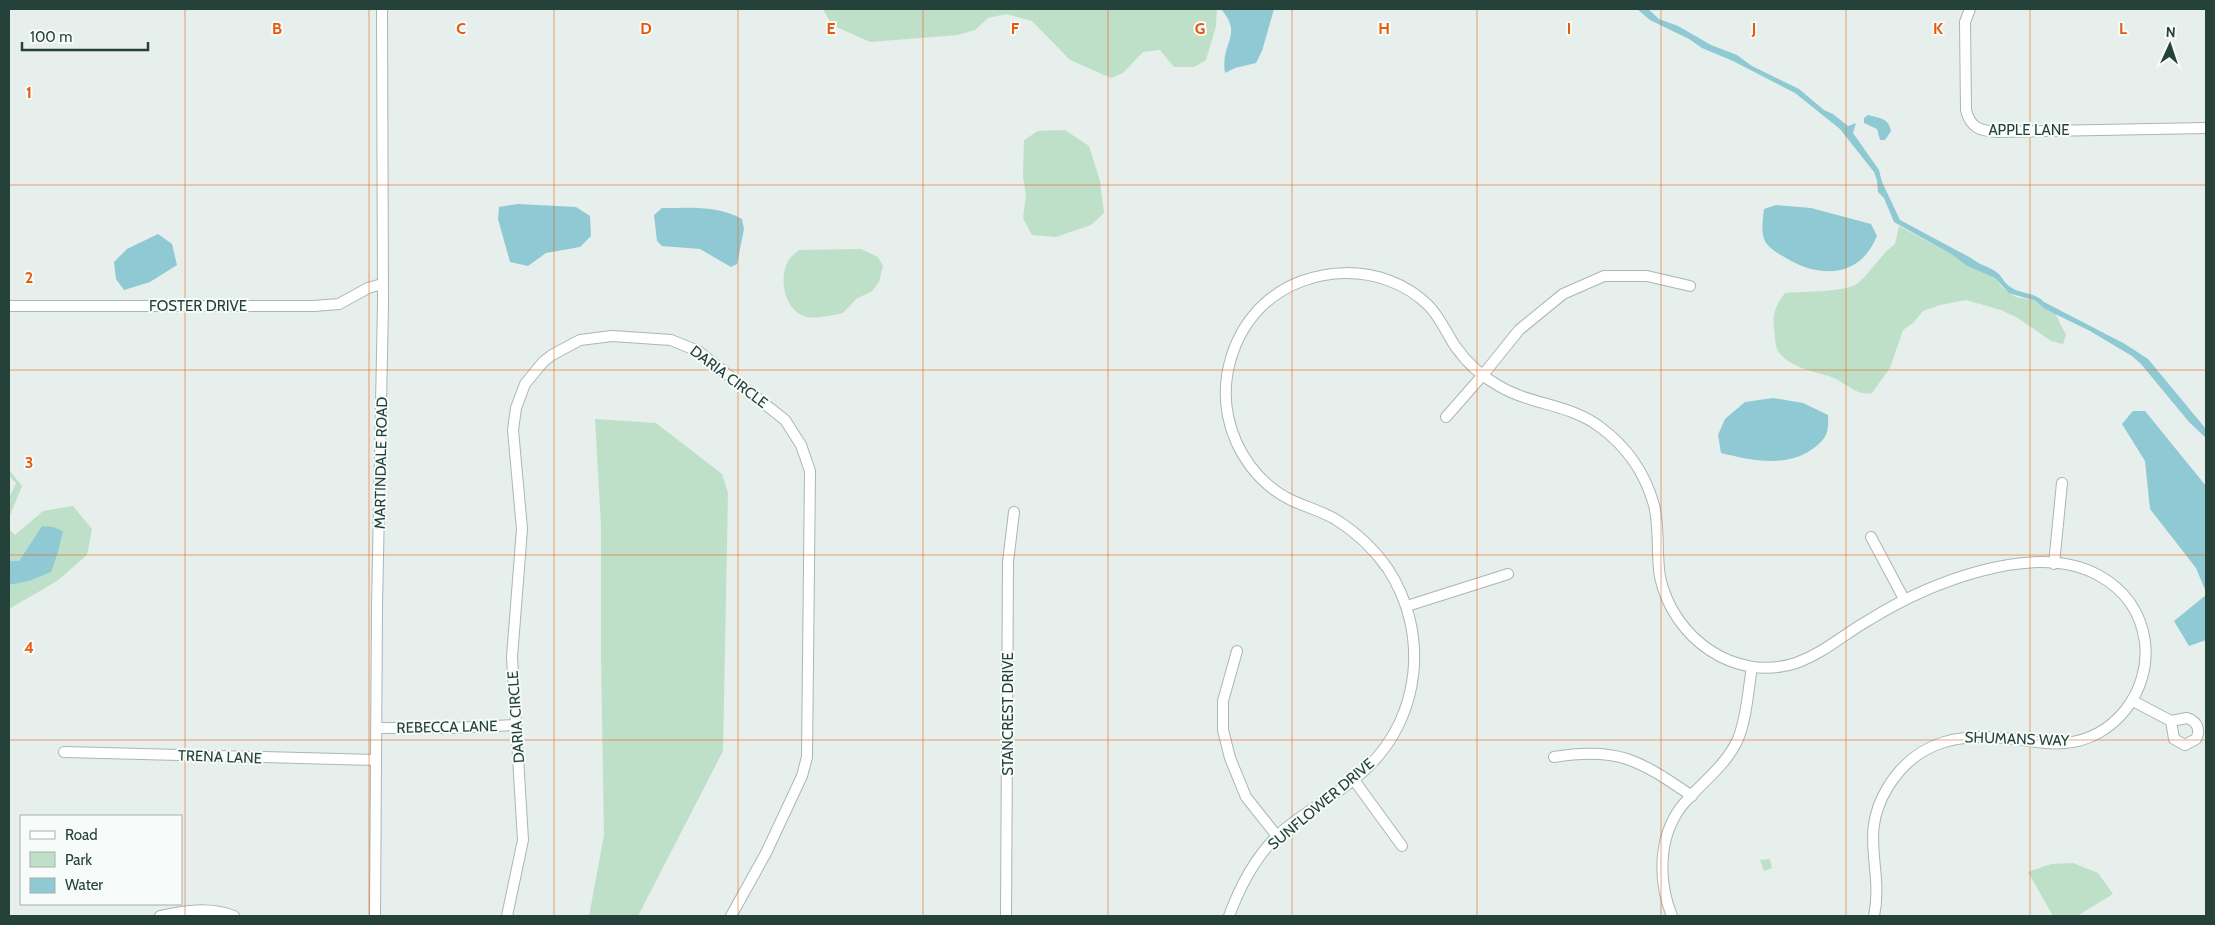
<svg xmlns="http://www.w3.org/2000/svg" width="2215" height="925" viewBox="0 0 2215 925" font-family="Cabin,sans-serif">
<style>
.green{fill:#bfe0c8}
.water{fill:#8ec9d4}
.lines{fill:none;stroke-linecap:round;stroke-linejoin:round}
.minor-casing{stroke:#a8b8b2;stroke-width:12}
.minor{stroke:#fff;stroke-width:10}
.grid{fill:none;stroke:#e8590c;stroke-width:1;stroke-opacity:0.55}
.labels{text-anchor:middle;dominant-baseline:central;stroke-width:4;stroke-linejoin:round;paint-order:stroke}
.street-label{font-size:15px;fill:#24423a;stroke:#f7fbf9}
.grid-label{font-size:16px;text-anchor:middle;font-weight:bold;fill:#e8590c;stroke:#f7fbf9;stroke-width:4;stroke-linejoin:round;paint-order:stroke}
</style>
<rect width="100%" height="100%" fill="#e6efeb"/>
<g class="green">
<polygon points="823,9 1217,9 1216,26 1206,60 1194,67 1174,67 1160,50 1143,52 1123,73 1111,78 1070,60 1032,21 1006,14 988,18 975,30 958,35 870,42 832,25"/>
<polygon points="1065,130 1089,146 1100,181 1104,213 1091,225 1056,237 1032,235 1023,218 1026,195 1023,176 1024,140 1038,131"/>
<path d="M 1899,226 L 1951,254 L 1967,266 L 1995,278 L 2002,287 L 2016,297 L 2036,301 L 2048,311 L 2055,313 L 2066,335 L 2063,344 L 2051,341 L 2018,318 L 2001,310 L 1966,300 L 1940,305 L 1923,311 L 1913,323 L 1903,330 L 1890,368 L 1872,393 C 1856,396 1847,384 1834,378 C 1816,371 1790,369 1778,351 C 1775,346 1775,335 1774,328 C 1772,313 1776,305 1785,293 C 1803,291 1845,293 1858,283 C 1872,271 1881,254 1895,244 Z"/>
<path d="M 861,249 L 878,257 L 883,266 L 879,282 L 872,291 L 856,299 L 843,313 C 832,315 818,319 807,317 C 785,312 778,280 788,261 C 790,257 796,253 799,250 Z"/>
<polygon points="595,419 656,423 722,474 728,493 723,751 638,916 589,916 604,835 601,657 601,525"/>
<polygon points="9,470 22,486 9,518 9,498 16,483 9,476"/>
<polygon points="73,506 92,529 87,555 57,581 9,609 9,585 29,581 42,526 19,561 9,561 9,529 15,535 43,511"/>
<polygon points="1770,859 1772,868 1764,871 1760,860"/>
<polygon points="2073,863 2098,873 2113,894 2077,916 2053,916 2028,872 2051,864"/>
</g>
<g class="water">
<path d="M 1221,9 L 1274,9 L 1262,51 L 1256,63 L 1235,68 L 1225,73 C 1220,42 1244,36 1221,9 Z"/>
<path d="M 1637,9 L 1648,9 L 1659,19 L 1678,26 L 1711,45 L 1737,55 L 1752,66 L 1799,89 L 1824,110 L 1833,114 L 1848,126 L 1856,123 L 1853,133 L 1879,170 L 1882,182 L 1900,220 L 1971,258 C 1978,264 1987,266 1995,271 C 2002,275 2003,282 2009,286 C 2020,295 2034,291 2044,302 L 2125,344 L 2148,359 L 2206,429 L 2206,438 L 2189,422 L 2141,364 L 2132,356 L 2090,331 L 2045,309 L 2036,301 L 2009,293 L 1995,278 L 1967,266 L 1951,254 L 1894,222 L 1884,198 L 1878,192 L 1877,180 L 1874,172 L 1855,148 L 1840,129 L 1795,93 L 1733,61 L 1702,48 L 1689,39 L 1650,20 Z"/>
<path d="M 1868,115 C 1879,118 1889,118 1891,131 L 1885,140 L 1880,140 L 1877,129 L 1864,123 L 1864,118 Z"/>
<polygon points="518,204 576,207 590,216 591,236 580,247 546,253 528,266 510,262 498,219 499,207"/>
<path d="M 1776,205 L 1811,208 L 1871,224 L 1877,236 C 1861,275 1826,279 1791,261 C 1783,256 1772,251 1766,243 C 1760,234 1763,219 1764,209 Z"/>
<path d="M 662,208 C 689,208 718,205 742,219 L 744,229 L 737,264 L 731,267 L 700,249 L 662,246 L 657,241 L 654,215 Z"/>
<polygon points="158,234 172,244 177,265 150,282 124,290 116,279 114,262 127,249"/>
<path d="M 1773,398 L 1803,403 L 1828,415 C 1829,434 1826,439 1811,450 C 1784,468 1750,460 1721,453 L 1718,435 L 1725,419 L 1745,402 Z"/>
<polygon points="2133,411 2145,411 2206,486 2206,592 2196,568 2150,509 2145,461 2122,424"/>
<polygon points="42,526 53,527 63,531 58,552 51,572 29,581 9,585 9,561 19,561"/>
<polygon points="2206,595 2206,640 2189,646 2174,621"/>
</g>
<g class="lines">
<defs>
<g id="minor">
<path d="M 1970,9 L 1965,22 L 1966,110 C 1970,128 1981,131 1997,132 L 2206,128"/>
<polyline points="9,306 314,306 339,304 368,288 382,284"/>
<polyline points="1446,417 1482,376 1519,330 1563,294 1604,276 1647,276 1690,286"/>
<polyline points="1871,537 1904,599"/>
<polyline points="2054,564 2062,483"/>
<polyline points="1407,606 1508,574"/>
<polyline points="1237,651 1223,701 1223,730 1230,758 1246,797 1277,836"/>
<polyline points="2133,701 2171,721"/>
<path d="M 2187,718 C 2197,721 2201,730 2196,739 L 2185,745 L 2174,739 L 2171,721 Z"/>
<polyline points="377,728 452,728 516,725"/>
<polyline points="64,752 376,760"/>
<path d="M 1554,757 C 1619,746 1640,761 1692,796"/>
<polyline points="1354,780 1402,846"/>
<path d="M 160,916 C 185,910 210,907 234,916"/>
<polyline points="375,916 377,607 383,304 382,9"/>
<polyline points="507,916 523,840 512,657 522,529 513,430 516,408 525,384 543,362 552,355 580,340 612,336 671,340 698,351 785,420 801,445 810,471 807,757 802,776 766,853 731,916"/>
<polyline points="1006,916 1008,562 1014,512"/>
<path d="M 1229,916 C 1240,886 1255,857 1279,834 C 1306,810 1340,794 1366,769 C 1422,716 1429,632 1388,569 C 1374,549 1356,532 1335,519 C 1321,511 1306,507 1291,500 C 1258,484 1235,451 1228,416 C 1220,376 1234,333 1263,305 C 1308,263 1384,262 1428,305 C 1440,317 1446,332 1455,346 C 1467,363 1481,376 1499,386 C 1531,405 1570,404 1600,427 C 1626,446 1645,473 1654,505 C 1660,529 1656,553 1660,577 C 1673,638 1735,683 1796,663 C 1824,653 1844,634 1869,620 C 1927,584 2033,540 2098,575 C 2124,589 2141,612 2145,642 C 2151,691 2114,740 2064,743 C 2048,745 2031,741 2015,739 C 1963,733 1918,738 1888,787 C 1858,835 1884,868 1874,916"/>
<path d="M 1672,916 C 1657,879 1658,832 1686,801 C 1704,781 1727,764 1738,739 C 1747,717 1748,690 1752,667"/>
</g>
</defs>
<use href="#minor" class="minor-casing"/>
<use href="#minor" class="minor"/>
</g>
<path class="grid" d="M 185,9 L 185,916M 369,9 L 369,916M 554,9 L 554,916M 738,9 L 738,916M 923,9 L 923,916M 1108,9 L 1108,916M 1292,9 L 1292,916M 1477,9 L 1477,916M 1661,9 L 1661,916M 1846,9 L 1846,916M 2030,9 L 2030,916M 9,185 L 2206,185M 9,370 L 2206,370M 9,555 L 2206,555M 9,740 L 2206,740"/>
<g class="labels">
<g class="street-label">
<text x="2029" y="130">APPLE LANE</text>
<text x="198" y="306">FOSTER DRIVE</text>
<text transform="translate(729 377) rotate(37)">DARIA CIRCLE</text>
<text transform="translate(381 463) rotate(-89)">MARTINDALE ROAD</text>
<text transform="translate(1008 714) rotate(-90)">STANCREST DRIVE</text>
<text transform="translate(516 717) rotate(-94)">DARIA CIRCLE</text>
<text transform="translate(447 727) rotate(-1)">REBECCA LANE</text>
<text transform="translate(2017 739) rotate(2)">SHUMANS WAY</text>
<text transform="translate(220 757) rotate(2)">TRENA LANE</text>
<text transform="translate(1321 804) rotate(-40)">SUNFLOWER DRIVE</text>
</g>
</g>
<g class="grid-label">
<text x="277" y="34">B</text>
<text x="461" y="34">C</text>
<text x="646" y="34">D</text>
<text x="831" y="34">E</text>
<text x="1015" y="34">F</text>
<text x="1200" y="34">G</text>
<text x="1384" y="34">H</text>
<text x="1569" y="34">I</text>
<text x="1754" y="34">J</text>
<text x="1938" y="34">K</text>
<text x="2123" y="34">L</text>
<text x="29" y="98">1</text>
<text x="29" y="283">2</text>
<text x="29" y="468">3</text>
<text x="29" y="653">4</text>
</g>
<rect width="2215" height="925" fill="none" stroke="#24423a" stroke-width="20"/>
<rect x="20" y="815" width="162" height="90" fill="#f7fbf9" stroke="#a3b1ad"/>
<rect x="30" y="831" width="25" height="8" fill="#ffffff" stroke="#a3b1ad"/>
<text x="65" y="840" font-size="15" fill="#24423a">Road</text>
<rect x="30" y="852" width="25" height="15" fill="#bfe0c8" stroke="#a3b1ad"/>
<text x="65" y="865" font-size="15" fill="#24423a">Park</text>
<rect x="30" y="878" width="25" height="15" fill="#8ec9d4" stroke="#a3b1ad"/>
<text x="65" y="890" font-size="15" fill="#24423a">Water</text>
<g transform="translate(2170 45) rotate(3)" stroke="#f7fbf9" stroke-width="4" paint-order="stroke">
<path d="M0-4L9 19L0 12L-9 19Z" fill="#24423a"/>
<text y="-8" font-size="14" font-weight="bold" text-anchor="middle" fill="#24423a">N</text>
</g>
<path d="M22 42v8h126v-8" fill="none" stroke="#24423a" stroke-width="2.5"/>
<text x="30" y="42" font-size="15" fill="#24423a" stroke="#f7fbf9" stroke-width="4" paint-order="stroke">100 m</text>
</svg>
